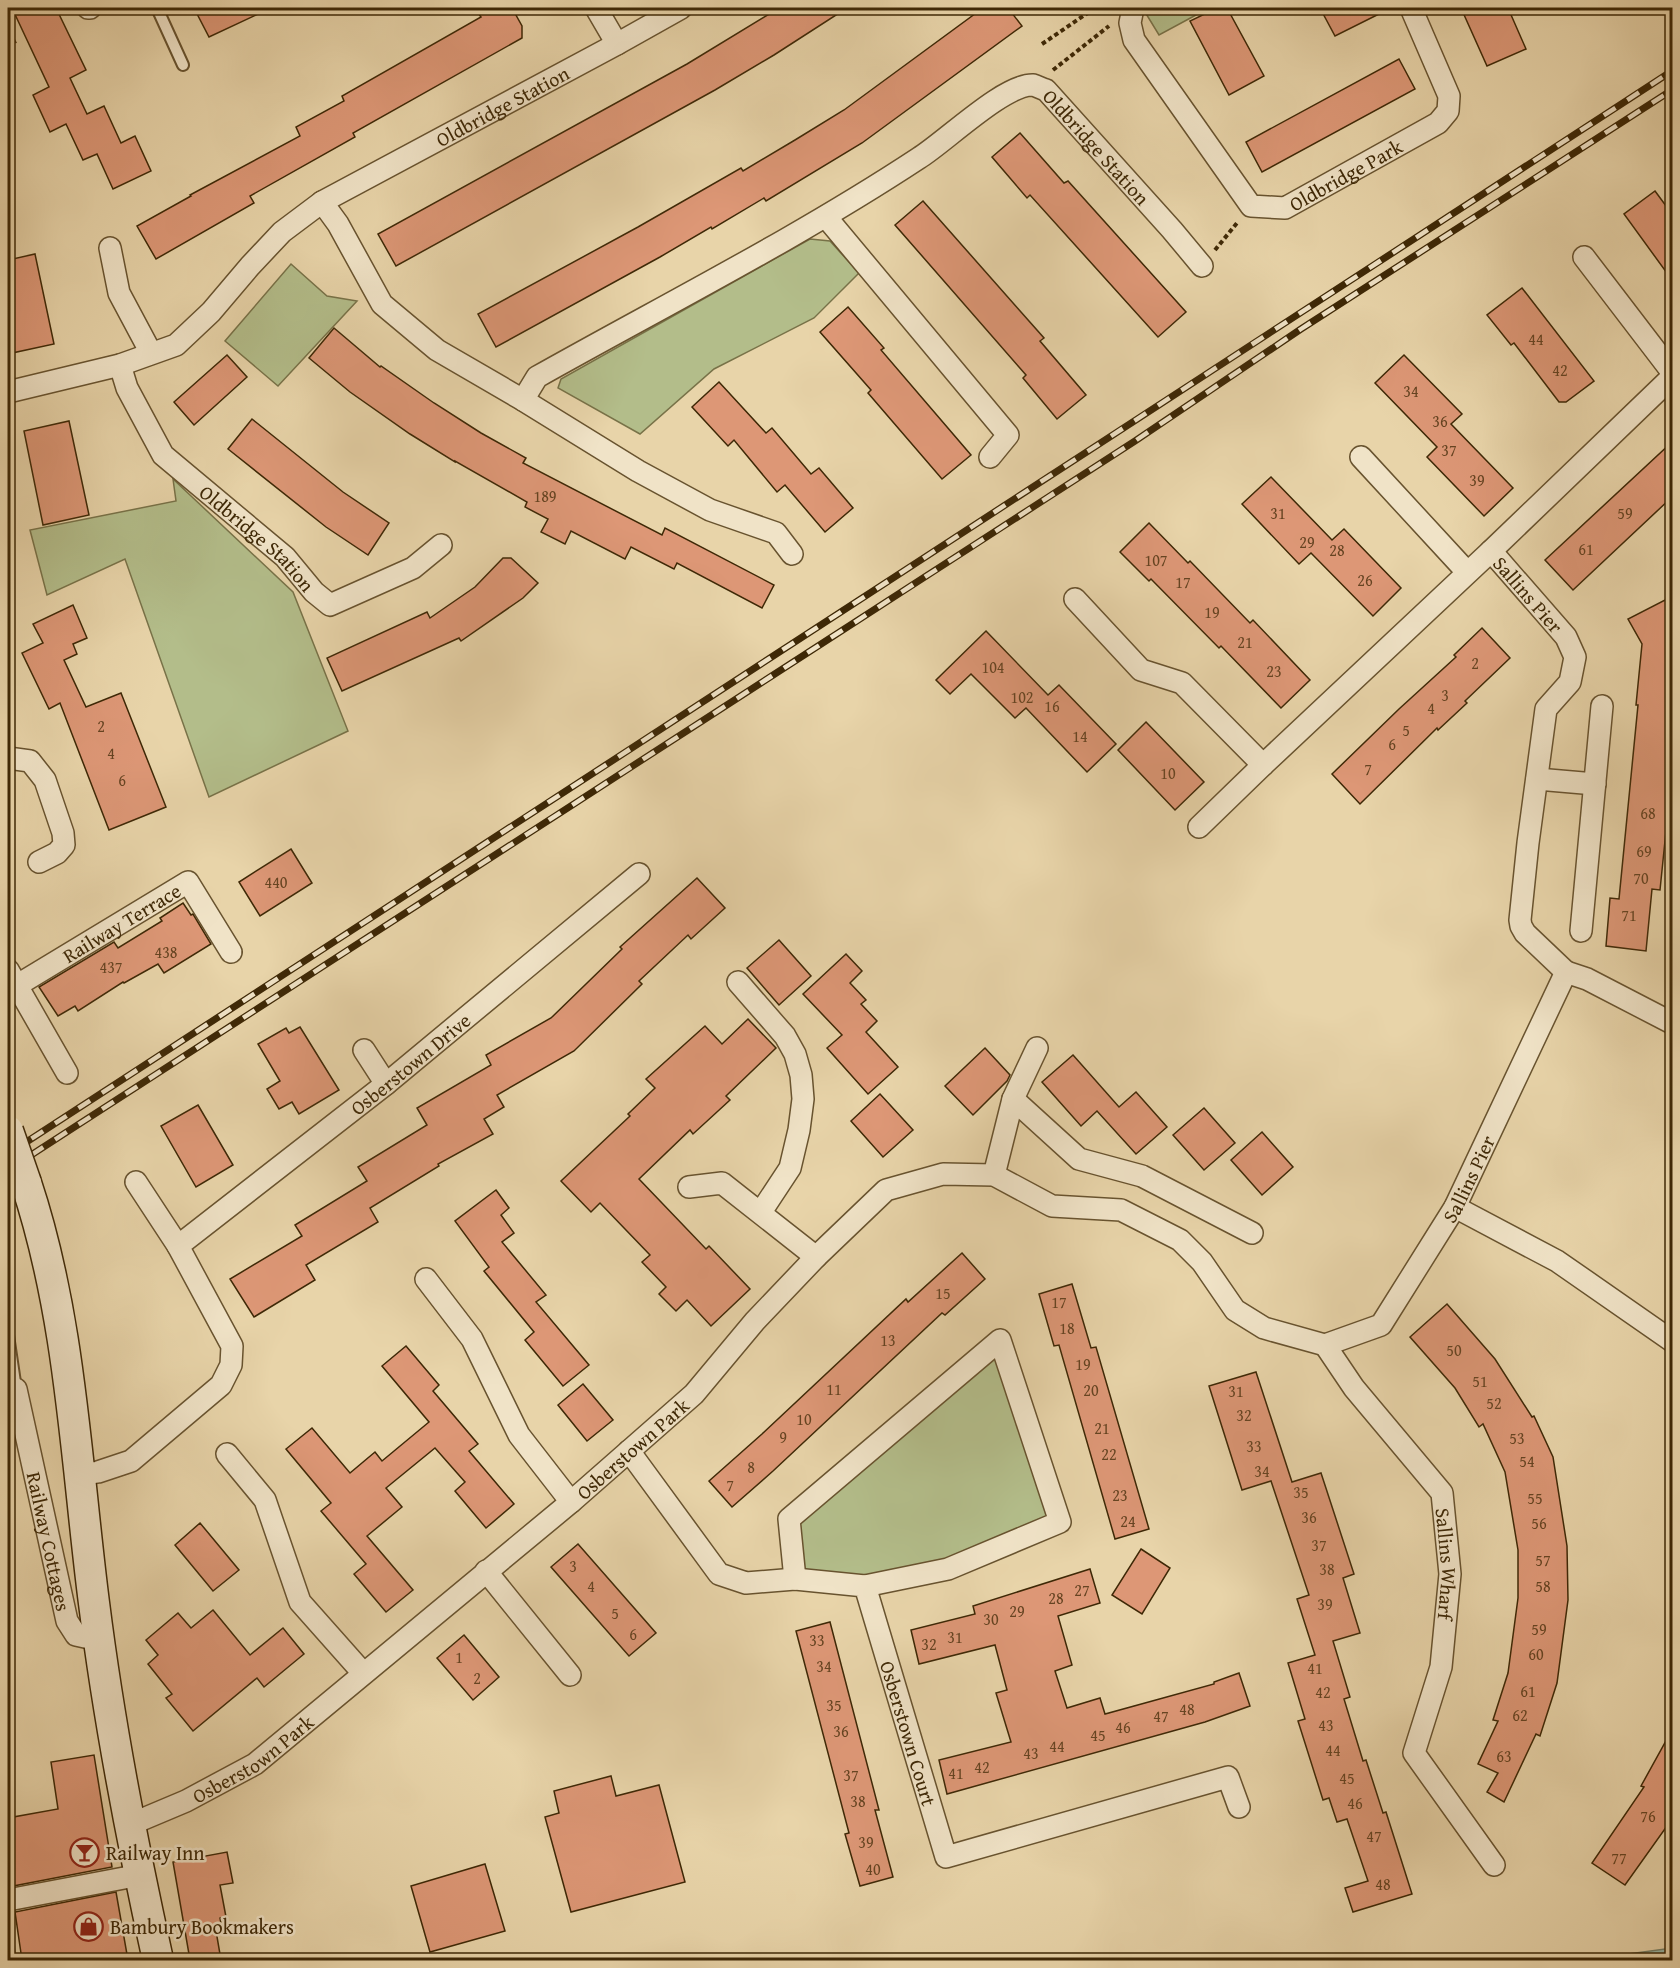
<svg xmlns="http://www.w3.org/2000/svg" width="1680" height="1968" viewBox="0 0 1680 1968" font-family="'Gentium Book Plus',serif">
<style>
.green{fill:#b3bd8a;stroke:#787248;stroke-width:1.5}
.water{fill:#97b8a7;stroke:#737e67;stroke-width:1.5}
.building{fill:#dd9776;stroke:#3e2806;stroke-width:1.5}
.lines{fill:none;stroke-linecap:round;stroke-linejoin:round}
.lane-casing{stroke:#68532f;stroke-width:14}
.street-casing{stroke:#68532f;stroke-width:24}
.secondary-casing{stroke:#3e2806;stroke-width:33}
.path{stroke:#3e2806;stroke-width:4;stroke-dasharray:4.5 3;stroke-linecap:butt}
.lane{stroke:#f0e3c7;stroke-width:10}
.street{stroke:#f0e3c7;stroke-width:21}
.secondary{stroke:#f0e3c7;stroke-width:30}
.rail-casing{stroke:#3e2806;stroke-width:7}
.rail{stroke:#f0e3c7;stroke-width:4.5;stroke-dasharray:14;stroke-linecap:butt}
.secondary-bridge-casing{stroke:#3e2806;stroke-width:33;stroke-linecap:butt}
.secondary-bridge{stroke:#f0e3c7;stroke-width:30}
.labels{text-anchor:middle;dominant-baseline:central;stroke-width:5;stroke-linejoin:round;paint-order:stroke}
.number-label{font-size:16px;fill:#642}
.street-label{font-size:20px;fill:#3e2806;stroke:#f0e3c7}
.poi-label{font-size:20px;fill:#3e2806;stroke:#f0e3c7;text-anchor:start}
</style>
<rect width="100%" height="100%" fill="#e8d4a9"/>
<filter id="stains"><feTurbulence type="fractalNoise" baseFrequency=".00333" numOctaves="4"/><feColorMatrix values="0 0 0 0 .2 0 0 0 0 .09 0 0 0 0 .02 0 0 0 .5 -.17"/></filter>
<radialGradient id="worn" r=".72"><stop offset=".6" stop-color="#630" stop-opacity="0"/><stop offset="1" stop-color="#630" stop-opacity=".3"/></radialGradient>
<g class="green">
<polygon points="1149,8 1209,8 1159,35 1145,12"/>
<polygon points="810,239 830,241 859,273 814,318 714,369 640,434 558,388 561,379"/>
<polygon points="291,264 327,296 357,301 278,386 225,341"/>
<polygon points="173,479 293,592 348,731 209,797 125,559 47,595 30,530 176,501"/>
<polygon points="998,1347 1053,1521 925,1566 873,1581 792,1572 794,1515"/>
</g>
<polygon class="water" points="1672,1948 1672,1960 1584,1960"/>
<g class="building">
<polygon points="12,8 56,8 86,70 70,78 87,114 104,106 121,143 135,136 151,171 113,189 97,154 83,160 66,124 50,132 33,95 49,87"/>
<polygon points="194,8 271,8 209,37"/>
<polygon points="475,8 512,8 522,26 522,38 353,133 355,137 250,196 254,203 156,259 137,226 191,196 190,195 300,136 296,127 344,101 342,96 481,17"/>
<polygon points="779,8 847,8 774,55 715,90 396,266 378,234 687,64"/>
<polygon points="983,8 1008,8 1022,26 862,143 766,201 764,198 712,229 711,227 660,257 496,347 478,314 638,227 741,168 743,171 795,140 844,110"/>
<polygon points="1217,8 1227,8 1264,76 1229,95 1190,21"/>
<polygon points="1320,8 1391,8 1335,36"/>
<polygon points="1461,8 1508,8 1526,49 1487,66"/>
<polygon points="1399,59 1415,89 1262,172 1246,142"/>
<polygon points="1020,133 1064,183 1068,181 1186,312 1158,337 1030,195 1027,198 992,157"/>
<polygon points="1655,191 1672,214 1672,280 1624,214"/>
<polygon points="923,201 1044,338 1040,341 1086,395 1057,419 1023,378 1026,375 895,225"/>
<polygon points="35,254 54,344 12,353 8,333 8,260"/>
<polygon points="1522,288 1594,381 1566,402 1559,402 1514,343 1511,345 1487,315"/>
<polygon points="848,307 884,348 881,350 971,455 942,479 868,393 871,390 820,332"/>
<polygon points="334,328 380,367 381,366 434,403 481,433 526,458 523,463 662,535 665,528 774,585 762,608 677,563 674,569 631,547 625,559 571,531 565,544 541,532 548,519 525,507 527,502 455,461 455,462 410,434 350,392 309,358"/>
<polygon points="227,355 247,377 194,425 174,402"/>
<polygon points="1404,355 1462,414 1451,424 1513,488 1484,516 1427,457 1437,447 1375,383"/>
<polygon points="719,382 766,433 772,428 811,474 819,468 853,508 825,532 785,485 777,492 734,440 728,446 692,407"/>
<polygon points="252,419 343,492 389,523 368,555 326,527 228,449"/>
<polygon points="69,421 89,515 43,525 24,431"/>
<polygon points="1672,442 1672,497 1573,590 1545,560"/>
<polygon points="1271,477 1332,540 1344,529 1401,588 1373,616 1311,553 1299,564 1242,504"/>
<polygon points="1149,523 1188,563 1190,561 1250,623 1253,620 1310,680 1281,708 1221,646 1219,648 1151,579 1149,581 1120,552"/>
<polygon points="503,558 511,558 538,583 523,598 461,641 459,638 342,691 327,658 427,612 430,618 475,587"/>
<polygon points="1665,600 1672,616 1672,772 1660,890 1652,889 1646,951 1606,946 1610,898 1619,899 1638,705 1636,705 1642,644 1628,619"/>
<polygon points="73,605 87,638 73,644 77,654 64,660 86,707 121,693 166,807 109,830 60,703 49,709 22,653 43,643 33,624"/>
<polygon points="1482,628 1510,658 1465,701 1467,703 1438,730 1437,728 1360,804 1332,774 1399,709 1456,657 1454,655"/>
<polygon points="986,631 1048,695 1059,685 1116,744 1087,772 1026,708 1015,718 971,674 950,694 936,680"/>
<polygon points="1146,722 1204,782 1175,810 1118,750"/>
<polygon points="291,849 312,883 260,916 239,882"/>
<polygon points="697,878 725,908 691,939 688,935 639,981 642,984 574,1051 497,1095 504,1107 484,1119 493,1134 438,1164 439,1166 370,1208 378,1222 306,1265 315,1280 254,1317 230,1279 302,1236 295,1225 367,1181 358,1167 427,1125 417,1108 491,1065 486,1055 551,1018 622,949 620,947"/>
<polygon points="183,903 191,915 193,914 211,944 164,973 158,964 124,983 123,982 78,1011 75,1006 58,1016 39,987 114,942 118,948 162,921 160,918"/>
<polygon points="779,940 811,976 779,1005 747,968"/>
<polygon points="846,954 862,971 850,983 866,1000 861,1004 877,1021 866,1032 898,1067 868,1094 827,1048 842,1035 803,994"/>
<polygon points="748,1019 776,1048 726,1096 730,1100 693,1134 690,1130 639,1179 706,1249 709,1246 750,1289 711,1326 687,1300 676,1311 659,1294 666,1287 642,1262 650,1255 600,1203 591,1212 561,1181 630,1116 628,1114 655,1088 646,1079 705,1026 722,1044"/>
<polygon points="300,1027 339,1090 299,1114 292,1102 279,1109 267,1089 280,1081 258,1044 286,1028 289,1033"/>
<polygon points="985,1048 1010,1075 1007,1081 973,1115 945,1086"/>
<polygon points="1073,1055 1119,1107 1136,1092 1167,1127 1136,1154 1097,1111 1081,1126 1042,1082"/>
<polygon points="880,1094 913,1130 883,1157 851,1121"/>
<polygon points="198,1105 233,1165 196,1187 161,1126"/>
<polygon points="1204,1108 1235,1143 1204,1170 1173,1135"/>
<polygon points="1262,1132 1293,1167 1262,1195 1231,1160"/>
<polygon points="496,1190 509,1208 501,1215 514,1233 502,1242 546,1295 536,1302 589,1365 563,1386 525,1340 534,1332 484,1271 489,1267 455,1221"/>
<polygon points="962,1253 985,1279 945,1315 942,1313 773,1471 732,1507 709,1481 762,1434 906,1299 908,1302"/>
<polygon points="1072,1284 1091,1348 1096,1347 1149,1529 1115,1539 1059,1345 1054,1346 1039,1294"/>
<polygon points="1447,1304 1495,1359 1532,1417 1534,1416 1553,1457 1567,1546 1568,1600 1557,1683 1540,1736 1536,1734 1504,1802 1487,1792 1498,1773 1478,1764 1498,1721 1493,1720 1508,1673 1518,1598 1518,1550 1505,1472 1483,1424 1479,1427 1455,1388 1410,1337"/>
<polygon points="406,1346 439,1385 433,1391 478,1444 469,1451 514,1504 486,1528 455,1491 465,1482 435,1448 386,1488 402,1507 367,1536 413,1590 386,1612 354,1574 366,1564 321,1511 331,1503 286,1449 312,1428 350,1473 375,1452 382,1461 429,1422 382,1366"/>
<polygon points="1256,1372 1292,1482 1321,1473 1354,1574 1343,1578 1360,1633 1333,1641 1350,1697 1344,1699 1363,1761 1366,1760 1383,1813 1386,1812 1412,1894 1353,1912 1345,1888 1368,1881 1347,1819 1337,1822 1329,1798 1323,1800 1298,1721 1305,1719 1288,1663 1315,1655 1297,1599 1309,1595 1271,1481 1242,1490 1209,1386"/>
<polygon points="583,1384 613,1420 587,1441 558,1405"/>
<polygon points="200,1523 239,1570 213,1591 175,1545"/>
<polygon points="578,1544 656,1633 629,1656 551,1567"/>
<polygon points="1141,1549 1170,1568 1142,1614 1112,1595"/>
<polygon points="1090,1569 1100,1603 1058,1616 1072,1665 1055,1671 1067,1708 1100,1698 1105,1714 1214,1684 1214,1682 1239,1673 1250,1706 1205,1722 947,1794 939,1760 1011,1742 996,1693 1007,1690 995,1645 919,1664 911,1630 975,1614 973,1606"/>
<polygon points="213,1610 250,1655 283,1628 304,1654 264,1687 257,1678 193,1731 166,1698 172,1694 148,1664 158,1655 146,1640 178,1613 191,1628"/>
<polygon points="830,1622 879,1810 875,1810 893,1877 860,1886 845,1834 849,1833 796,1631"/>
<polygon points="464,1635 499,1677 473,1700 437,1658"/>
<polygon points="1672,1730 1672,1819 1625,1885 1592,1863 1644,1787 1641,1786"/>
<polygon points="94,1755 112,1867 8,1887 8,1818 58,1809 51,1762"/>
<polygon points="611,1776 616,1796 659,1785 685,1882 571,1912 545,1817 559,1813 554,1791"/>
<polygon points="227,1852 233,1883 220,1885 226,1917 220,1918 221,1924 215,1925 221,1960 190,1960 173,1862"/>
<polygon points="485,1864 505,1931 430,1952 411,1886"/>
<polygon points="116,1892 128,1960 22,1960 15,1912"/>
</g>
<g class="lines">
<defs>
<g id="lane">
<polyline points="157,8 183,65"/>
<polyline points="8,1335 16,1389"/>
<polyline points="8,1945 9,1960"/>
</g>
<g id="street">
<polyline points="88,8 90,8"/>
<polyline points="596,8 617,44"/>
<path id="s1" d="M 1133,8 L 1130,23 L 1134,40 L 1251,206 L 1285,208 L 1438,123 L 1448,111 L 1449,96 L 1411,8"/>
<polyline points="322,202 338,224 382,304 437,350 523,400 638,471 710,510 776,533 792,554"/>
<polyline points="826,217 1008,435 990,457"/>
<polyline points="110,248 119,293 151,353"/>
<polyline points="1584,257 1672,372"/>
<path id="s2" d="M 120,365 L 127,388 L 163,455 L 285,557 L 314,592 L 330,605 L 413,568 L 441,545"/>
<path id="s3" d="M 8,392 L 120,365 L 176,345 L 211,312 L 250,266 L 282,232 L 322,202 L 617,44 L 681,8"/>
<path id="s4" d="M 523,400 L 537,377 C 665,305 796,239 919,158 C 945,142 1004,84 1033,85 C 1037,86 1042,89 1046,90 L 1172,230 L 1202,266"/>
<polyline points="1361,457 1467,572"/>
<polyline points="1491,551 1672,377"/>
<polyline points="1075,599 1141,670 1182,683 1263,765"/>
<polyline points="8,758 30,761 45,780 63,833 64,845 57,853 39,862"/>
<polyline points="1537,779 1595,784"/>
<path id="s5" d="M 1199,827 L 1263,765 L 1491,551 L 1566,637 L 1575,657 L 1570,682 L 1546,709 L 1528,843 L 1520,920 L 1521,926 L 1525,933 L 1566,972"/>
<polyline points="1581,931 1602,706"/>
<polyline points="8,970 67,1073"/>
<polyline points="738,982 785,1036 795,1054 801,1075 803,1099 799,1130 790,1168 761,1212"/>
<path id="s6" d="M 16,986 L 188,882 L 231,952"/>
<polyline points="364,1050 386,1084"/>
<polyline points="1013,1099 1079,1159 1142,1176 1252,1233"/>
<polyline points="994,1175 1013,1099 1037,1048"/>
<polyline points="136,1182 178,1246"/>
<polyline points="689,1187 722,1183 816,1257"/>
<polyline points="1455,1207 1557,1261 1672,1341"/>
<polyline points="426,1279 472,1339 519,1435 571,1502"/>
<path id="s7" d="M 1325,1345 L 1354,1388 L 1442,1493 L 1450,1574 L 1441,1667 L 1414,1753 L 1494,1865"/>
<path id="s8" d="M 1325,1345 L 1381,1325 L 1455,1207 L 1566,972 L 1587,979 L 1672,1023"/>
<path id="s9" d="M 16,1389 L 67,1621 L 76,1635 L 85,1637 L 99,1634"/>
<path id="s10" d="M 629,1451 L 719,1574 L 746,1583 L 795,1579 L 865,1586 L 946,1857 L 1228,1777 L 1239,1807"/>
<polyline points="227,1454 265,1500 300,1602 363,1673"/>
<path id="s11" d="M 79,1475 L 98,1472 L 131,1461 L 221,1385 L 231,1365 L 232,1346 L 178,1246 L 386,1084 L 639,874"/>
<polyline points="486,1571 570,1675"/>
<polyline points="795,1579 789,1519 1000,1340 1060,1522 948,1569 865,1586"/>
<path id="s12" d="M 129,1825 L 186,1801 L 255,1764 L 571,1502 L 694,1394 L 755,1321 L 816,1257 L 886,1190 L 943,1174 L 994,1175 L 1052,1206 L 1121,1210 L 1180,1240 L 1202,1262 L 1235,1310 L 1264,1328 L 1325,1345"/>
<polyline points="8,1900 140,1875"/>
</g>
<path id="secondary" d="M 26,1183 C 71,1318 76,1463 94,1603 C 109,1723 132,1842 158,1960"/>
</defs>
<use href="#lane" class="lane-casing"/>
<use href="#street" class="street-casing"/>
<use href="#secondary" class="secondary-casing"/>
<g class="path">
<polyline points="1042,44 1095,8"/>
<polyline points="8,45 16,41"/>
<polyline points="1053,70 1109,26"/>
<polyline points="1215,250 1237,223"/>
</g>
<use href="#lane" class="lane"/>
<use href="#street" class="street"/>
<use href="#secondary" class="secondary"/>
<defs>
<g id="rail">
<polyline points="8,1154 1672,71"/>
<polyline points="8,1170 1135,441 1301,329 1672,90"/>
</g>
</defs>
<use href="#rail" class="rail-casing"/>
<use href="#rail" class="rail"/>
<defs>
<polyline id="secondary-bridge" points="8,1131 26,1183"/>
</defs>
<use href="#secondary-bridge" class="secondary-bridge-casing"/>
<use href="#secondary-bridge" class="secondary-bridge"/>
</g>
<defs>
<symbol id="bar-ring" viewBox="-11 -11 22 22"><circle r="9.5" fill="#f0e3c7" stroke="#8f2418" stroke-width="1.5"/><path d="M-6-5H6L.8 .8V4.5H3.5V6h-7V4.5H-.8V.8Z" fill="#8f2418"/></symbol>
<symbol id="shop-ring" viewBox="-11 -11 22 22"><circle r="9.5" fill="#f0e3c7" stroke="#8f2418" stroke-width="1.5"/><path d="M-5-2.5h2.3a2.7 3.5 0 0 1 5.4 0H5L5.5 6h-11ZM-1.5-2.5h3a1.5 2.3 0 0 0-3 0Z" fill="#8f2418"/></symbol>
</defs>
<g fill-rule="evenodd">
<use href="#bar-ring" x="68" y="1836" width="33" height="33"/>
<use href="#shop-ring" x="72" y="1910" width="33" height="33"/>
</g>
<g class="labels">
<g class="number-label">
<text x="1536" y="339">44</text>
<text x="1560" y="370">42</text>
<text x="1411" y="391">34</text>
<text x="1440" y="421">36</text>
<text x="1449" y="450">37</text>
<text x="1477" y="480">39</text>
<text x="545" y="496">189</text>
<text x="1278" y="513">31</text>
<text x="1625" y="513">59</text>
<text x="1307" y="542">29</text>
<text x="1586" y="549">61</text>
<text x="1337" y="550">28</text>
<text x="1156" y="560">107</text>
<text x="1365" y="580">26</text>
<text x="1183" y="582">17</text>
<text x="1212" y="612">19</text>
<text x="1245" y="642">21</text>
<text x="1475" y="663">2</text>
<text x="993" y="667">104</text>
<text x="1274" y="671">23</text>
<text x="1445" y="695">3</text>
<text x="1022" y="697">102</text>
<text x="1052" y="706">16</text>
<text x="1431" y="708">4</text>
<text x="101" y="726">2</text>
<text x="1406" y="730">5</text>
<text x="1080" y="736">14</text>
<text x="1392" y="744">6</text>
<text x="111" y="753">4</text>
<text x="1368" y="769">7</text>
<text x="1168" y="773">10</text>
<text x="122" y="780">6</text>
<text x="1648" y="813">68</text>
<text x="1644" y="851">69</text>
<text x="1641" y="878">70</text>
<text x="276" y="882">440</text>
<text x="1629" y="915">71</text>
<text x="166" y="952">438</text>
<text x="111" y="967">437</text>
<text x="943" y="1293">15</text>
<text x="1059" y="1302">17</text>
<text x="1067" y="1328">18</text>
<text x="888" y="1340">13</text>
<text x="1454" y="1350">50</text>
<text x="1083" y="1364">19</text>
<text x="1480" y="1381">51</text>
<text x="834" y="1389">11</text>
<text x="1091" y="1390">20</text>
<text x="1236" y="1391">31</text>
<text x="1494" y="1403">52</text>
<text x="1244" y="1415">32</text>
<text x="804" y="1419">10</text>
<text x="1102" y="1428">21</text>
<text x="783" y="1437">9</text>
<text x="1517" y="1438">53</text>
<text x="1254" y="1446">33</text>
<text x="1109" y="1454">22</text>
<text x="1527" y="1461">54</text>
<text x="751" y="1467">8</text>
<text x="1262" y="1471">34</text>
<text x="730" y="1485">7</text>
<text x="1301" y="1492">35</text>
<text x="1120" y="1495">23</text>
<text x="1535" y="1498">55</text>
<text x="1309" y="1517">36</text>
<text x="1128" y="1521">24</text>
<text x="1539" y="1523">56</text>
<text x="1319" y="1545">37</text>
<text x="1543" y="1560">57</text>
<text x="573" y="1566">3</text>
<text x="1327" y="1569">38</text>
<text x="591" y="1586">4</text>
<text x="1543" y="1586">58</text>
<text x="1082" y="1590">27</text>
<text x="1056" y="1598">28</text>
<text x="1325" y="1604">39</text>
<text x="1017" y="1611">29</text>
<text x="615" y="1613">5</text>
<text x="991" y="1619">30</text>
<text x="1539" y="1629">59</text>
<text x="633" y="1634">6</text>
<text x="955" y="1637">31</text>
<text x="817" y="1640">33</text>
<text x="929" y="1644">32</text>
<text x="1536" y="1654">60</text>
<text x="459" y="1657">1</text>
<text x="824" y="1666">34</text>
<text x="1315" y="1668">41</text>
<text x="477" y="1678">2</text>
<text x="1528" y="1691">61</text>
<text x="1323" y="1692">42</text>
<text x="834" y="1705">35</text>
<text x="1187" y="1709">48</text>
<text x="1520" y="1715">62</text>
<text x="1161" y="1716">47</text>
<text x="1326" y="1725">43</text>
<text x="1123" y="1727">46</text>
<text x="841" y="1731">36</text>
<text x="1098" y="1735">45</text>
<text x="1057" y="1746">44</text>
<text x="1333" y="1750">44</text>
<text x="1031" y="1753">43</text>
<text x="1504" y="1756">63</text>
<text x="982" y="1767">42</text>
<text x="956" y="1773">41</text>
<text x="851" y="1775">37</text>
<text x="1347" y="1778">45</text>
<text x="858" y="1801">38</text>
<text x="1355" y="1803">46</text>
<text x="1648" y="1816">76</text>
<text x="1374" y="1836">47</text>
<text x="866" y="1842">39</text>
<text x="1619" y="1858">77</text>
<text x="873" y="1869">40</text>
<text x="1383" y="1884">48</text>
</g>
<g class="street-label">
<text stroke="none"><textPath href="#s3" startOffset="584">Oldbridge Station</textPath></text>
<text stroke="none"><textPath href="#s4" startOffset="694">Oldbridge Station</textPath></text>
<text stroke="none"><textPath href="#s1" startOffset="339">Oldbridge Park</textPath></text>
<text stroke="none"><textPath href="#s2" startOffset="226">Oldbridge Station</textPath></text>
<text stroke="none"><textPath href="#s5" startOffset="459">Sallins Pier</textPath></text>
<text stroke="none"><textPath href="#s6" startOffset="123">Railway Terrace</textPath></text>
<text stroke="none"><textPath href="#s11" startOffset="622">Osberstown Drive</textPath></text>
<text stroke="none"><textPath href="#s8" startOffset="230">Sallins Pier</textPath></text>
<text stroke="none"><textPath href="#s12" startOffset="632">Osberstown Park</textPath></text>
<text stroke="none"><textPath href="#s9" startOffset="156">Railway Cottages</textPath></text>
<text stroke="none"><textPath href="#s7" startOffset="260">Sallins Wharf</textPath></text>
<text stroke="none"><textPath href="#s10" startOffset="454">Osberstown Court</textPath></text>
<text stroke="none"><textPath href="#s12" startOffset="141">Osberstown Park</textPath></text>
</g>
<g class="poi-label">
<text x="106" y="1852">Railway Inn</text>
<text x="110" y="1926">Bambury Bookmakers</text>
</g>
</g>
<rect width="1680" height="1968" fill="none" stroke="#e8d4a9" stroke-width="30"/>
<rect x="9" y="9" width="1662" height="1950" fill="none" stroke="#3e2806" stroke-width="3"/>
<rect x="15" y="15" width="1650" height="1938" fill="none" stroke="#3e2806" stroke-width="1.5"/>
<rect width="100%" height="100%" filter="url(#stains)"/>
<rect width="100%" height="100%" fill="url(#worn)"/>
</svg>
